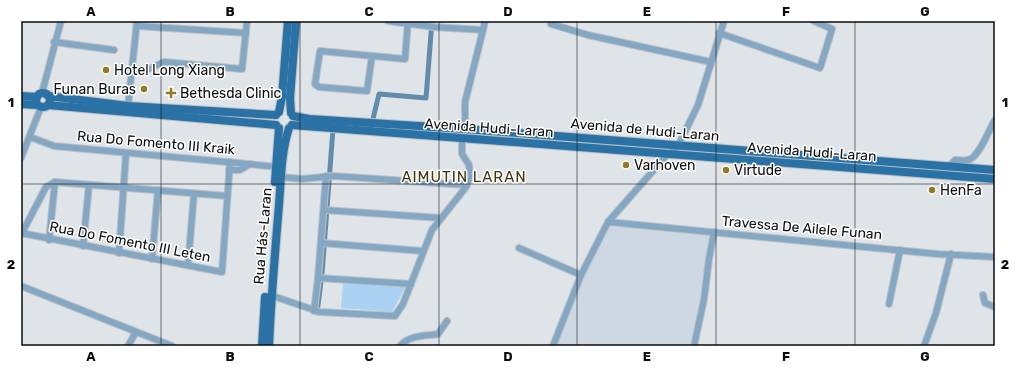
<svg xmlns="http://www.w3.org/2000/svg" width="1016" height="367" viewBox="0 0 1016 367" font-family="Rubik,sans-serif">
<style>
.built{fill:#ced8e2}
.green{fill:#abd2f3}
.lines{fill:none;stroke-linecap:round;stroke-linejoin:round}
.canal{stroke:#638cac;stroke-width:5}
.minor-casing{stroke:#bdc1c5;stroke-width:8}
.major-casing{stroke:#bdc1c5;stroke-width:10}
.minor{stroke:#84a7c4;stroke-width:6}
.major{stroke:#2a72a6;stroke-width:8}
.grid{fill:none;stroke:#0b0c0e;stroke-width:1;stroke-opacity:0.55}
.poi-dot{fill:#93791f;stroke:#fff;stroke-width:1.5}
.labels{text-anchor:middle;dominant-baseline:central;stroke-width:3;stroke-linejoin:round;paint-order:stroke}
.poi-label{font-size:14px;fill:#0b0c0e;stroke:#fff;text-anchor:start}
.street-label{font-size:14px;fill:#0b0c0e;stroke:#fff}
.neighbourhood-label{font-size:15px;letter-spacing:1px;fill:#403409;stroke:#fff}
.neatline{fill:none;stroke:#0b0c0e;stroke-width:1.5}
.grid-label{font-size:13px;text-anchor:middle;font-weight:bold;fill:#0b0c0e}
</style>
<rect width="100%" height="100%" fill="#dfe4e8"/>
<polygon class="built" points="607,226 710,234 711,253 694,346 553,346 594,245"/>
<polygon class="green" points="343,282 406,286 392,312 341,308"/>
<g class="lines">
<g class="canal">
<polyline points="372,123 379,94 426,98 432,21"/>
<polyline points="315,312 317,313 322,274 333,129"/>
</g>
<defs>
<g id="minor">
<polyline points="388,21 434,27 483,30 465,102 465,129"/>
<polyline points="551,24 588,35 711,62"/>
<polyline points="137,26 246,33"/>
<polyline points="483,30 485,21"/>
<polyline points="719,33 820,68 832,29 814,21"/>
<polyline points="54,42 114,50"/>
<polyline points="372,56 367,91 319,87 315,84 320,51 405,59 408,21"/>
<polyline points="133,69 147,70 164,62 242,69 247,21"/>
<polyline points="42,93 61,21"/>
<polyline points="128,106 137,21"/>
<polyline points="30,137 54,146 279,167"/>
<polyline points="21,158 41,107"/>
<path d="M 949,166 L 955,160 C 960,160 964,161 968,160 C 979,158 989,129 995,120"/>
<polyline points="229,170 240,170 250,164"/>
<polyline points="281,177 302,179 333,176 467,185"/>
<polyline points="324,210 441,218"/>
<polyline points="608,222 937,254 995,257"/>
<polyline points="21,233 222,272 230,162"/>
<polyline points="22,233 46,187 55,182 227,196"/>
<polyline points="49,240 55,182"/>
<polyline points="321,243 423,251"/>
<polyline points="83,246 89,185"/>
<polyline points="519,248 581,275"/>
<polyline points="119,253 126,153"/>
<polyline points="152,259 158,190"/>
<polyline points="188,265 194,194"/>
<polyline points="318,278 411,284"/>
<polyline points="21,286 172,346"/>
<polyline points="270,295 320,312 395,316 403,304 432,230 466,187 470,175 469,165 462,154 462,139"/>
<polyline points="983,295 985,303 995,307"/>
<polyline points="889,304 900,250"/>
<polyline points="314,311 318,278 326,176"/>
<polyline points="128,346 136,332"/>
<path d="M 400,346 C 409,335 425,336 438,334 L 447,321"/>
<polyline points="553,346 581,275 608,222 667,155 678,146 698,105 724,21"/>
<polyline points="694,346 704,299 709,259 714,232"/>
<polyline points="924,346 936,313 951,254"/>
</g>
<g id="major">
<circle cx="43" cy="100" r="7"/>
<polyline points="21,96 37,97"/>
<polyline points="48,96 128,106 276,115"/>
<polyline points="21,104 37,105"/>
<polyline points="48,105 276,125"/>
<polyline points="279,112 282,97 288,21"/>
<polyline points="291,113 290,98 296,21"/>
<polyline points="293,116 309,119 465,129 995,170"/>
<polyline points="292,125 995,179"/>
<polyline points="275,182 279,128"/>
<polyline points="262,346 265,297"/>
<path d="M 269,346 C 271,299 275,252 279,205 C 281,180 281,152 289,128"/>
</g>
</defs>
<use href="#minor" class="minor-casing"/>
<use href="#major" class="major-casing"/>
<use href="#minor" class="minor"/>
<use href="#major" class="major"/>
</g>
<path class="grid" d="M 161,21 L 161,346M 300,21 L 300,346M 439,21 L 439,346M 577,21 L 577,346M 716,21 L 716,346M 855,21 L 855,346M 21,184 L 995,184"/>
<g class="poi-dot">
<circle cx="106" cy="70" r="4"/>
<circle cx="144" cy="89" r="4"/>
<path d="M169 87h4v4h4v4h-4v4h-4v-4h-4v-4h4z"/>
<circle cx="626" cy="165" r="4"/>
<circle cx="726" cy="170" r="4"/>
<circle cx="932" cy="190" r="4"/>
</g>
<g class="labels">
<g class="poi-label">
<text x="114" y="70">Hotel Long Xiang</text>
<text x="136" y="89" text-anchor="end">Funan Buras</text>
<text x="180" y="93">Bethesda Clinic</text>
<text x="634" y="165">Varhoven</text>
<text x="734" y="170">Virtude</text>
<text x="940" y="190">HenFa</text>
</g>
<g class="street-label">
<text transform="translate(489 128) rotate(4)">Avenida Hudi-Laran</text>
<text transform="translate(645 130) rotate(5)">Avenida de Hudi-Laran</text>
<text transform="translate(156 143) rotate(5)">Rua Do Fomento III Kraik</text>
<text transform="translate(812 152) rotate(4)">Avenida Hudi-Laran</text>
<text transform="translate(802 228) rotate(5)">Travessa De Ailele Funan</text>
<text transform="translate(263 236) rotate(-85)">Rua Hás-Laran</text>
<text transform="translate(130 242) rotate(11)">Rua Do Fomento III Leten</text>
</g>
<g class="neighbourhood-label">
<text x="464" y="177">AIMUTIN LARAN</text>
</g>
</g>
<rect width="1016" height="367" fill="none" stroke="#ffffff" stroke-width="44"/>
<rect x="22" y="22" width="972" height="323" class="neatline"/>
<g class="grid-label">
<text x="91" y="16">A</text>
<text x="230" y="16">B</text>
<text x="369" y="16">C</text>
<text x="508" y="16">D</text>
<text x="647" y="16">E</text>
<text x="786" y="16">F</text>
<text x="925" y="16">G</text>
<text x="11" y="107">1</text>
<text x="1005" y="107">1</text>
<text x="11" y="269">2</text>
<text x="1005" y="269">2</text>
<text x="91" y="361">A</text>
<text x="230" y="361">B</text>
<text x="369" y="361">C</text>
<text x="508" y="361">D</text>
<text x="647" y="361">E</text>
<text x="786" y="361">F</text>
<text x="925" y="361">G</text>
</g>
</svg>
